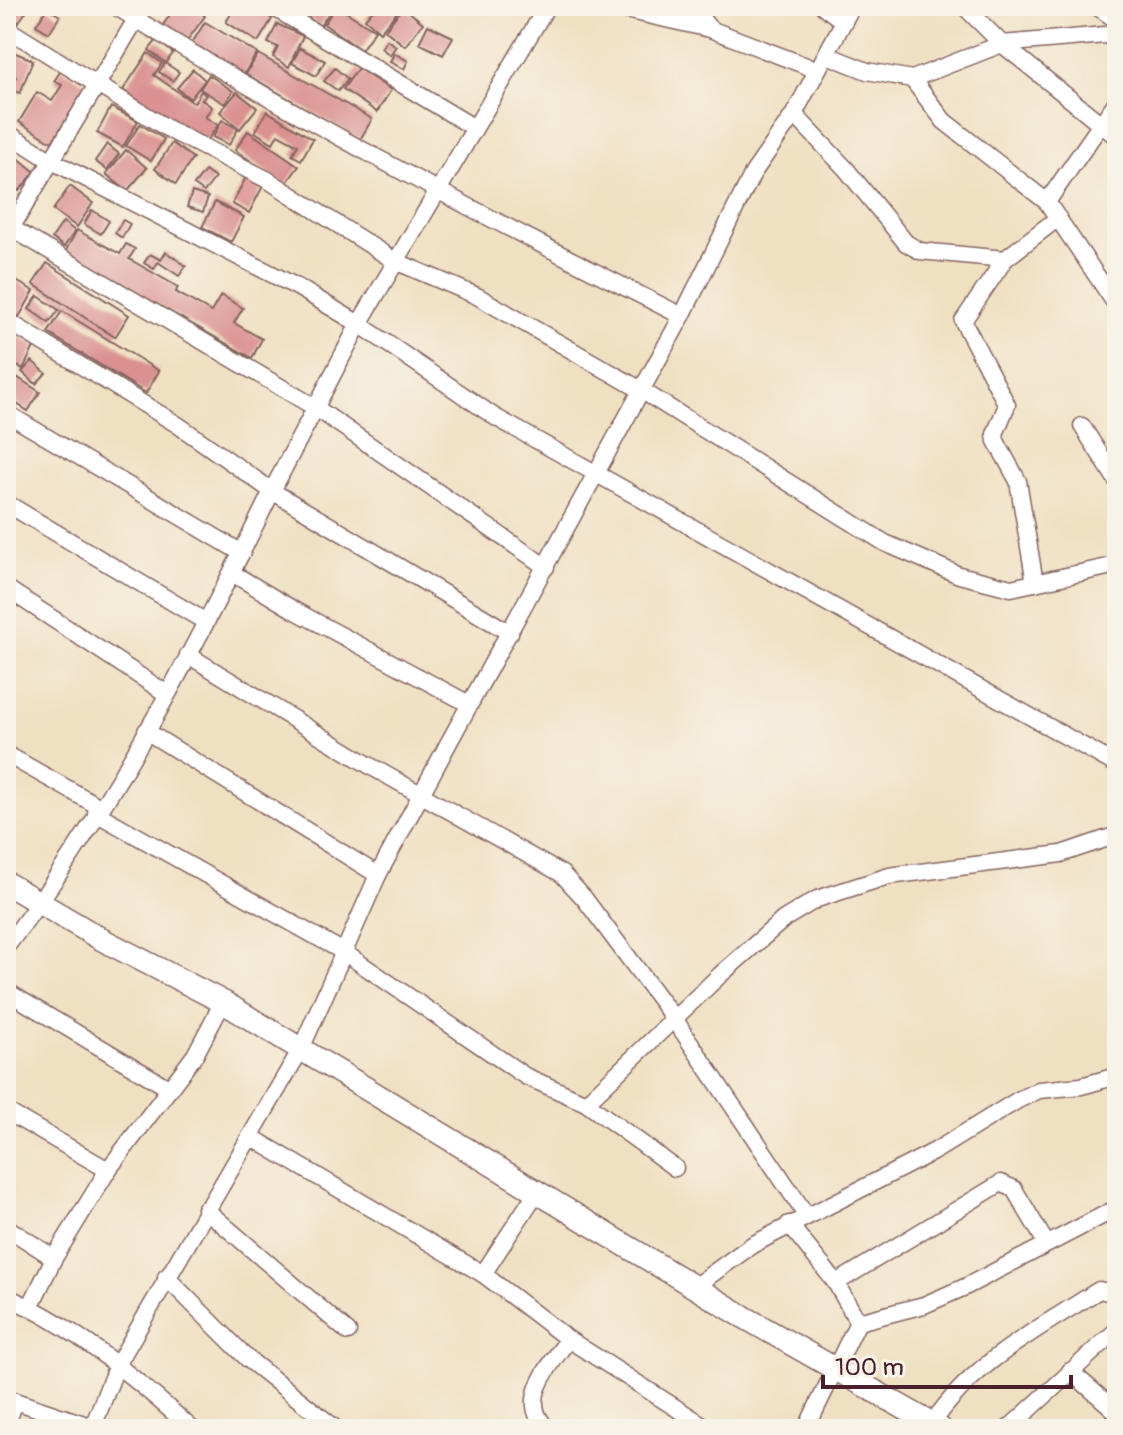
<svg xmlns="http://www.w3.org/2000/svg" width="1123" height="1435" viewBox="0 0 1123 1435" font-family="Pangolin,sans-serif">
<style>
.building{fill:#da9190}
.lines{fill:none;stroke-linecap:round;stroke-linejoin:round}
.street-casing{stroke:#846360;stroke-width:19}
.secondary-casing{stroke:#846360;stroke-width:25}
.street{stroke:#fff;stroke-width:16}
.secondary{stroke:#fff;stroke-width:22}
</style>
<rect width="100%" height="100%" fill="#f7f3e8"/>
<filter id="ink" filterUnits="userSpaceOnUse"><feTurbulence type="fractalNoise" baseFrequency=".0125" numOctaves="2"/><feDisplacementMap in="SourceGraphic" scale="16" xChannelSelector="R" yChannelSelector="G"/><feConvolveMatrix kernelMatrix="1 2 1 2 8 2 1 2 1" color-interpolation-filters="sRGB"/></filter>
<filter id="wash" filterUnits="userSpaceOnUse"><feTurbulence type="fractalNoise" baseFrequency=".006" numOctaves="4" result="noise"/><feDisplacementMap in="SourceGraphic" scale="32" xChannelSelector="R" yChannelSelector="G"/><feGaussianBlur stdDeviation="1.8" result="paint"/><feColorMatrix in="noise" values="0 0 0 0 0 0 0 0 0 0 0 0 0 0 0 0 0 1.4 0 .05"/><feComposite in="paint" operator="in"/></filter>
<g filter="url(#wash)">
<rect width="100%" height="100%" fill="#f0e0c2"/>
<g id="blocks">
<g class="building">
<polygon points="6,6 30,6 18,23 6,15"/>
<polygon points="176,6 191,6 205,16 187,41 163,25"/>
<polygon points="236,6 251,6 272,19 258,42 226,22"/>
<polygon points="292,6 334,6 320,26"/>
<polygon points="336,6 375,30 361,50 324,24"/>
<polygon points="376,6 394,6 399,10 380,32 365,19"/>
<polygon points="403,7 423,23 405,46 385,30"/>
<polygon points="47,8 60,16 49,33 36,25"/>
<polygon points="205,22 257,53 244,74 192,43"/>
<polygon points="277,24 303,36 289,67 273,57 278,47 268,43"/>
<polygon points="428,25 453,37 443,55 419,43"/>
<polygon points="157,40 173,53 166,63 149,50"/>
<polygon points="387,40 396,46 390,55 381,48"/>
<polygon points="300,48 325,61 316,76 292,63"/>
<polygon points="6,49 33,60 20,93 11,90 16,77 6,73"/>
<polygon points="148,53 162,63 154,75 194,103 201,91 206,95 202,100 212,107 205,117 218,125 204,145 123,90"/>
<polygon points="394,53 408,61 404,69 390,62"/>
<polygon points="258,54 372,119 360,140 246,74"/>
<polygon points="165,63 179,72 173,81 159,72"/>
<polygon points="335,68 348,79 338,91 324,81"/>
<polygon points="358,68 391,90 377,112 343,89"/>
<polygon points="62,69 88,85 52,142 19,122 37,92 52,101 62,85 54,81"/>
<polygon points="193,69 205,80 190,99 177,88"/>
<polygon points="209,75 233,91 225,104 200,89"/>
<polygon points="237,92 257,108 240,129 220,112"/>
<polygon points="111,107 138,121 123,147 97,133"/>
<polygon points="267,111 313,139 301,160 292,155 298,145 278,134 273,143 255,132"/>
<polygon points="222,120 238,129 229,145 213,137"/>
<polygon points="140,124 164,139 151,161 126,146"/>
<polygon points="248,131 299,166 285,185 235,150"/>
<polygon points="172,143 193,158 176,184 155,169"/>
<polygon points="107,144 119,154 107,170 95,161"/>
<polygon points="126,150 147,168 127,191 106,174"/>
<polygon points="12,153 35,172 19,191 6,180 6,161"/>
<polygon points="205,171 215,178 204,192 194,185"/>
<polygon points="246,177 263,186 249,213 232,204"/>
<polygon points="70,186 93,203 77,227 53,210"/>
<polygon points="6,189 16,194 8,208 6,207"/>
<polygon points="192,192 208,197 203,212 187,207"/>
<polygon points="215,202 244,217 231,242 202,227"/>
<polygon points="92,210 109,221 101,234 84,224"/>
<polygon points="123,220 130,224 122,238 115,233"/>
<polygon points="63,222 75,231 64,247 52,238"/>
<polygon points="77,230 120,254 126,244 135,249 129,259 178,287 176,292 211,312 221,295 243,308 234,323 262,339 252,358 65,252"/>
<polygon points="166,252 186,266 179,276 158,262 154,269 144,263 150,254 161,260"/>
<polygon points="47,263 129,315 115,337 33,284"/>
<polygon points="11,278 34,291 19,317 6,310 6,288"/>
<polygon points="38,296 59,310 49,323 29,309"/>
<polygon points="62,311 159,371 146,393 48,333"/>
<polygon points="9,332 35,345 23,369 6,361"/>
<polygon points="32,361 46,373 36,384 22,372"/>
<polygon points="6,370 40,392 28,411 6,397"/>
</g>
</g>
</g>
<g filter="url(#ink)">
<use href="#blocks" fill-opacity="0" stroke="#846360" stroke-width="2"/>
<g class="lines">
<defs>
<g id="street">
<path d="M 115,6 C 298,120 489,219 682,316"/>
<polyline points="271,6 473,127"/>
<polyline points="608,6 710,29 817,70"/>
<polyline points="691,6 710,29"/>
<polyline points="823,6 844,22"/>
<polyline points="964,6 1002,44 1117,137"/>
<polyline points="1096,6 1117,20"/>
<polyline points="6,28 170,130 268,180 395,261 477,296 641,390 885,543 959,575 1011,588 1117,565"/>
<polyline points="827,55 867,71 912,79 1002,44 1117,34"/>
<polyline points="912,79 944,121 1047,202 1117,306"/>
<polyline points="794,114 846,169 906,243 920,251 1005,259 1058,218"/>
<polyline points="6,132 50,160 299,288 359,324 495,417 1117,765"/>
<polyline points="1047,202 1117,101"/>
<polyline points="6,225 316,408 546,567"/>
<polyline points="7,235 144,6"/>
<polyline points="1005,259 963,321 1007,405 995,434 996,441 1018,481 1035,583"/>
<path d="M 6,320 L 178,425 L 272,491 C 195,648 113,808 6,947"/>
<polyline points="6,413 242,553"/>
<polyline points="1082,426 1117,481"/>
<polyline points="6,503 206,622"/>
<polyline points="232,573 294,610 469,704"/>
<polyline points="6,588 167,694"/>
<polyline points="510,633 272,491 359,324 547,6"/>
<polyline points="188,655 372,767 562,874 584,898 675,1020 806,1215"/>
<polyline points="146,731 378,875"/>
<polyline points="6,754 100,807"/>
<polyline points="96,813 342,951 525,1076 586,1103 675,1168"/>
<polyline points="6,991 170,1089"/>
<polyline points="586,1103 720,975 784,919 817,899 889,876 1061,854 1117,835"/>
<polyline points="6,1111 108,1170"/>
<polyline points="251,1137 483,1274 538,1190"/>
<polyline points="205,1209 348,1332"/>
<polyline points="789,1224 836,1283 858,1322 806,1429"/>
<polyline points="6,1227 54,1258"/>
<polyline points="483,1274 568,1339 709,1429"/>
<polyline points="166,1277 248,1359 336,1429"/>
<polyline points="836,1283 1001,1183 1014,1189 1046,1243"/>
<polyline points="694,1287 752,1245 935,1151 1018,1100 1039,1090 1081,1086 1117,1076"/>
<path d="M 6,1297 C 69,1321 142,1384 192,1429"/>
<polyline points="30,1307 54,1258 108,1170 195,1055 223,1002"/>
<polyline points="858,1322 924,1305 965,1287 1117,1208"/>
<polyline points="1070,1371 1117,1412"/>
<polyline points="6,1398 93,1427"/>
<path d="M 932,1424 C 974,1361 1037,1330 1099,1290 L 1117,1294"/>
<polyline points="6,1426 15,1402"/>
<polyline points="92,1429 117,1365 301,1049 378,875 448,744 682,316 753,173 794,114 852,6"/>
<path d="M 548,1429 C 516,1401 550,1367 568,1339"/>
<polyline points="1008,1429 1117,1330"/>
</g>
<polyline id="secondary" points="6,883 101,939 223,1002 744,1317 941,1429"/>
</defs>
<use href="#street" class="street-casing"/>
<use href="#secondary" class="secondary-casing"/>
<use href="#street" class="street"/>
<use href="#secondary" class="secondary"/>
</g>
</g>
<rect width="1123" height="1435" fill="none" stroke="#f7f3e8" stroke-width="32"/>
<path d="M823 1375v12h248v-12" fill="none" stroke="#4a1f2b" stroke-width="4"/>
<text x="835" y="1375" font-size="24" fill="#4a1f2b" stroke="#f7f3e8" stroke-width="6" paint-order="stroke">100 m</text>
</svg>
